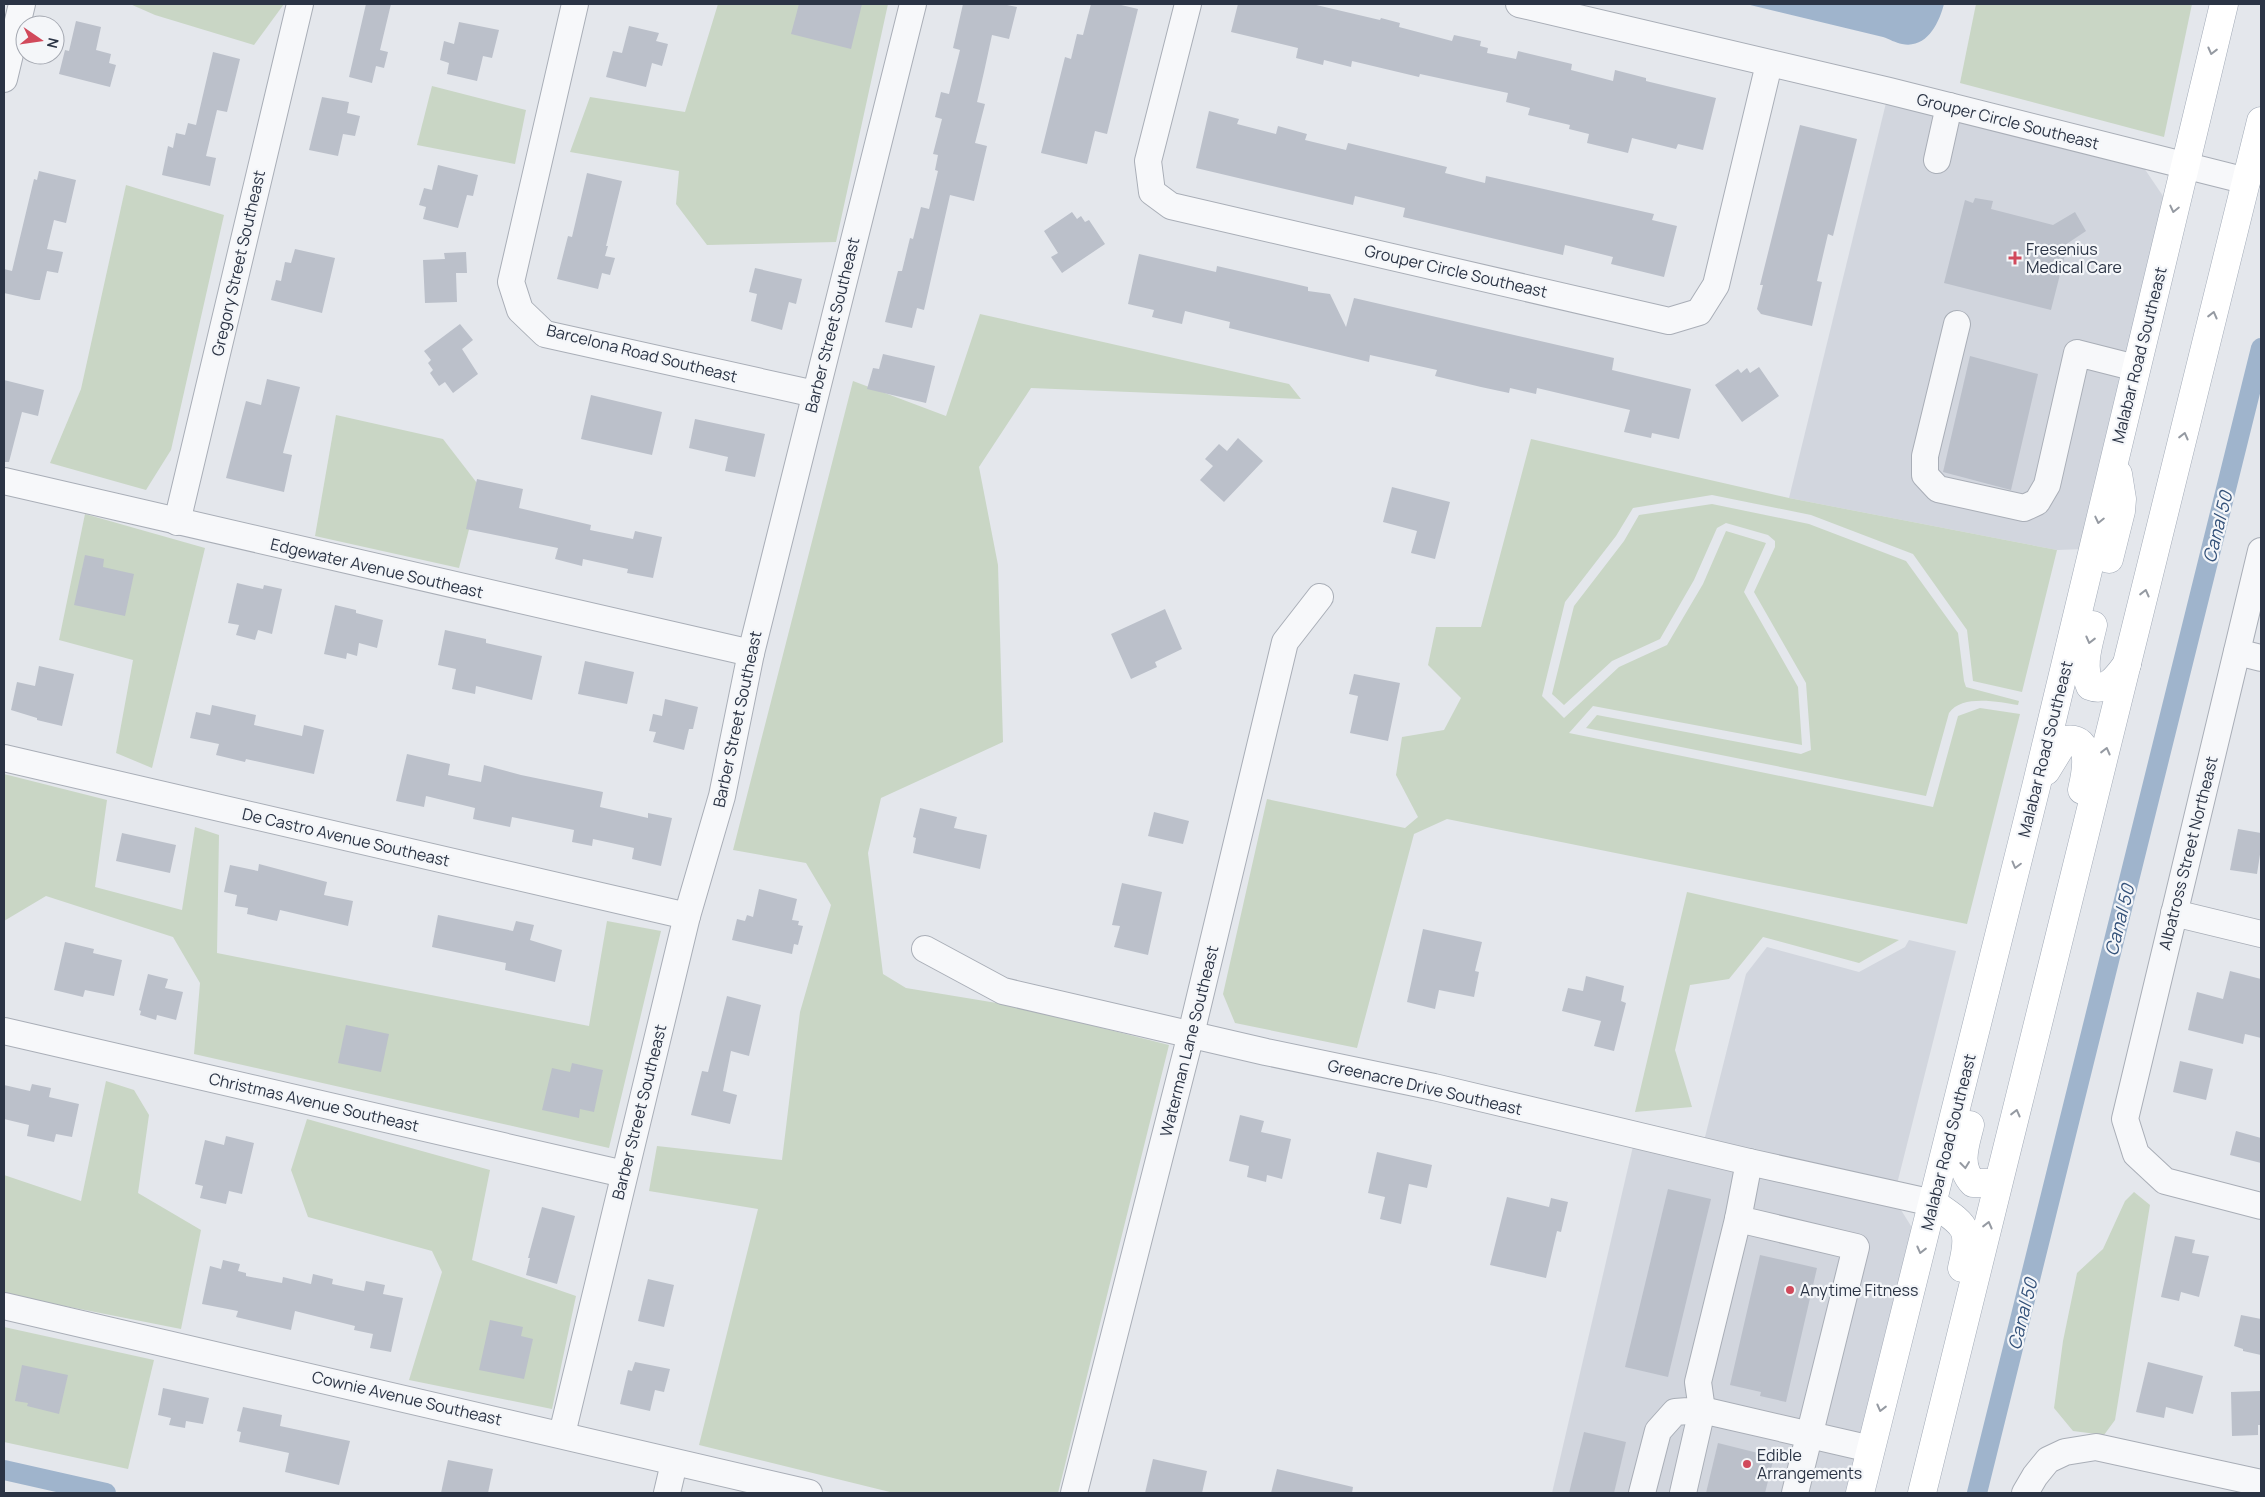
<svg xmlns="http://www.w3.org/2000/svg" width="2265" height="1497" viewBox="0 0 2265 1497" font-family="Manrope,sans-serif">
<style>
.built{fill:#d2d6de}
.green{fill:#c9d6c5}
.water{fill:#9fb4cc}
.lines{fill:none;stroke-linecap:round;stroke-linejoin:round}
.canal{stroke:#9fb4cc;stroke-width:20}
.building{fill:#bbc0ca}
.minor-casing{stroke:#a9aeb7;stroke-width:28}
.major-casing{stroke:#a3abb8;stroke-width:29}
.minor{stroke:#f7f8fa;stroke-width:26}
.major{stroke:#fff;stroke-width:28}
.oneway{stroke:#959aa2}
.poi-dot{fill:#d1495b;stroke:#f4f6f9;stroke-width:2}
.labels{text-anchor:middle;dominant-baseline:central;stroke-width:4.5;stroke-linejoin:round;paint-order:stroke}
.street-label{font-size:16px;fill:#2b3445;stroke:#f4f6f9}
.poi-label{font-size:16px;fill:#2b3445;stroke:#f4f6f9;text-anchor:start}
.water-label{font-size:18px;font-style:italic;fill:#34527a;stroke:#f4f6f9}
</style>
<rect width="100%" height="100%" fill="#e4e7ec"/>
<g class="built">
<polygon points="1886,103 2142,165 2167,202 2085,549 2057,550 1789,498"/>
<polygon points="1909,940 1956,951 1897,1184 1704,1141 1746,974 1767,947 1859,972 1905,947"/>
<polygon points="1634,1142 1888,1202 1901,1210 1911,1226 1911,1238 1847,1493 1552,1493"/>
</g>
<g class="green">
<polygon points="130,4 284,4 254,45 155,15"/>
<polygon points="718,4 888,4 836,242 707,245 676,204 679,171 570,152 590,97 685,112"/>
<polygon points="1976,4 2192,4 2164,137 1960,83"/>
<polygon points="432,86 526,110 515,164 417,145"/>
<polygon points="126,185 224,215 171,450 146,490 50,463 81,389"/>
<polygon points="980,314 1289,384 1301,399 1031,388 979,467 998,565 1003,742 881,798 868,853 883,974 906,988 1015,1006 1169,1045 1058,1493 894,1493 699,1445 758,1209 649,1191 657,1146 782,1160 800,1012 831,905 806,863 733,850 853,381 946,416"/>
<polygon points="336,415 443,439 480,487 459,568 315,536"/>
<polygon points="1531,439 1789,498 2057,550 2022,692 1973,681 1967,630 1913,554 1811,515 1712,495 1633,508 1616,536 1565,602 1542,696 1564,718 1619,667 1667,645 1703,584 1726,531 1766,543 1744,592 1798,687 1802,745 1593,706 1569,733 1933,807 1958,716 1980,708 2020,714 1967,924 1447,819 1414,834 1357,1048 1235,1023 1223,994 1267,799 1405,828 1418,817 1396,775 1402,737 1444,730 1461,698 1428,665 1436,627 1481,627"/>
<path d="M 1712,504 L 1809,524 L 1906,561 L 1958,633 L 1964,681 L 1966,687 L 2019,701 L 2018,705 C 1999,702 1962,694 1949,713 L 1926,796 L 1586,728 L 1597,715 L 1801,754 L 1811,750 L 1806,683 L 1754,592 L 1775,547 L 1775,541 L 1768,535 L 1726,523 L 1717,528 L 1694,580 L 1660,639 L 1612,661 L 1564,705 L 1552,694 L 1574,606 L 1624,541 L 1639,515 Z"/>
<polygon points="85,514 205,548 152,768 116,753 133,660 59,640"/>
<polygon points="4,774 107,800 95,887 182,910 195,827 219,835 217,953 589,1026 607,921 661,931 609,1148 194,1054 200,983 173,937 46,896 4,921"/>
<polygon points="1687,892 1899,940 1859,963 1763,937 1729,979 1690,985 1675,1050 1692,1107 1635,1112"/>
<polygon points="106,1081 134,1090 149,1115 138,1193 201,1230 181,1329 4,1294 4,1175 81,1201"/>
<polygon points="307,1119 490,1170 472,1260 576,1296 552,1409 409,1380 442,1272 432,1251 308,1217 291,1170"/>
<polygon points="2134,1192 2150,1205 2115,1420 2104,1435 2073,1431 2054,1408 2063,1341 2077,1273 2103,1249 2125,1201"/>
<polygon points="4,1327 154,1360 128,1469 4,1442"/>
</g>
<path class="water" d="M 1746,4 L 1944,4 C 1939,23 1927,49 1902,44 C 1896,43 1889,39 1883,37 Z"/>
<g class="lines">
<g class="canal">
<polyline points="4,1470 106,1493"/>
<polyline points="1977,1493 2261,348"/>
</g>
</g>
<g class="building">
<polygon points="366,4 391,4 380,50 388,52 384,68 376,66 372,83 349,77"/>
<polygon points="799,4 862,4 851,49 791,34"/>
<polygon points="963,4 1002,4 1017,7 1009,39 992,35 984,72 977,102 985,104 975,143 987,146 974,201 950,195 924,310 917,308 912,328 885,322 898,271 902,271 910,238 913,239 921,207 929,209 938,171 935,170 938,155 933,154 942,119 935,117 941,92 949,94 960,50 953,48"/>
<polygon points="1091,4 1117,4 1138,9 1107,134 1095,131 1087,164 1041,153 1065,57 1071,59 1077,34 1083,35"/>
<polygon points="1238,4 1312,4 1380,20 1381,18 1400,23 1399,27 1452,41 1454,35 1481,41 1480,46 1488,48 1487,53 1516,59 1518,51 1572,64 1571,70 1613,81 1615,70 1646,78 1646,81 1716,98 1703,150 1678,144 1676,149 1632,138 1628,153 1587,143 1589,134 1569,129 1570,125 1528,115 1530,108 1506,102 1508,93 1420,74 1419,77 1352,61 1351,67 1324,60 1323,65 1296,58 1298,48 1231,32"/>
<polygon points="76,21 101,27 96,50 111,54 109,63 116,65 110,87 59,74 65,50 69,51"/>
<polygon points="459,22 499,30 492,58 483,56 477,81 447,74 449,63 440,60 444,41 454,44"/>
<polygon points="629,26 659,33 656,41 668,44 662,66 652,63 646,87 606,77 613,51 622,53"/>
<polygon points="213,52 240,59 227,112 217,110 206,156 216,158 210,186 162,175 168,146 173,148 176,133 185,135 188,123 196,125"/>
<polygon points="322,97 349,102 347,113 360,116 355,136 343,134 338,156 309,150"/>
<polygon points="1209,111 1239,119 1237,124 1276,134 1278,126 1307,134 1305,140 1346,150 1348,143 1447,167 1445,173 1485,183 1486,176 1654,214 1652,220 1677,226 1664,277 1611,264 1613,257 1565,245 1563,255 1403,217 1405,208 1355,196 1353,205 1196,168"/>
<polygon points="1800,125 1857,139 1833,236 1828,234 1817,281 1822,282 1812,326 1761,314 1757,309 1763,285 1760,285"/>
<polygon points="438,165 478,175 473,196 467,195 458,228 423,219 426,207 419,205 424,188 432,190"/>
<polygon points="39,171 76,180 66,223 54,220 47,249 63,252 58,273 47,271 40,300 35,300 4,293 4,269 12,271 34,179 37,180"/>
<polygon points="587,173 622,181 606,246 608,246 605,256 615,258 610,275 602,273 598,289 557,279 568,236 572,237"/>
<polygon points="1975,198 1993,201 1991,209 2053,225 2075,212 2086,231 2068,243 2051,310 1944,283 1965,200 1973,203"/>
<polygon points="1072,212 1077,219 1081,216 1085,222 1089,220 1105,244 1062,273 1051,257 1058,253 1044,231"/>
<polygon points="295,249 335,258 322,313 271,300 276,280 281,281 285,262 291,263"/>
<polygon points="466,252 467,273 456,273 457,302 425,303 423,260 445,259 444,253"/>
<polygon points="1139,254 1216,272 1217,266 1308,287 1308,291 1330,294 1346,327 1354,298 1614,358 1612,370 1691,389 1679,439 1652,433 1651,438 1624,432 1630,410 1537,388 1536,394 1510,388 1509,393 1481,387 1435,376 1437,370 1370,355 1369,362 1229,328 1230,322 1185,311 1182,324 1152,317 1154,310 1128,304"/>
<polygon points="755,268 802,279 796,304 789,302 782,330 751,321 757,294 749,292"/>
<polygon points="460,324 473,340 462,349 478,374 453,393 445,382 439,386 430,373 433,370 428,363 431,360 424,351"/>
<polygon points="883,354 935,366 926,403 867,389 873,368 879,369"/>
<polygon points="1970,356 2038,374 2011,490 1943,472"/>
<polygon points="1759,367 1779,396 1742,422 1715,385 1738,369 1741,373 1747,368 1750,373"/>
<polygon points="267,379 300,387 283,453 292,455 284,492 226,478 246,401 261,405"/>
<polygon points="4,380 44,390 38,416 22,412 9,462 4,462"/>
<polygon points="591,395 662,412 652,455 581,439"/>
<polygon points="695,419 765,434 755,477 725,471 728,457 689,448"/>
<polygon points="1238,438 1263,461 1224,502 1200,480 1213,466 1205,459 1219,444 1227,451"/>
<polygon points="477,479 523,489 519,508 591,525 590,530 633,539 635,531 662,537 653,578 627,573 628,569 583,559 582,566 555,559 558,548 466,529"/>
<polygon points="1392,487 1450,502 1435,559 1411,553 1417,531 1383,522"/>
<polygon points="85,555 104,559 103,567 134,574 125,616 74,605"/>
<polygon points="237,583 263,589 264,585 282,589 272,634 258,630 255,640 236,635 239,625 228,623"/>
<polygon points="335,605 356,610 356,613 383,620 377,648 359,643 357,656 347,653 346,659 324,654"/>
<polygon points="1165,609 1182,649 1155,662 1157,667 1131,679 1111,634"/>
<polygon points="445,630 486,639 486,643 542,656 532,700 476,686 475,694 452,689 456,669 438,665"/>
<polygon points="585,661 634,672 627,704 578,694"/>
<polygon points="39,666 74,674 62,726 37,720 37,718 11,710 17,682 35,686"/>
<polygon points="1354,674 1400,683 1388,741 1350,733 1358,696 1349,694"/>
<polygon points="665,699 698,707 693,729 689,729 684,750 653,742 656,732 649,731 653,714 662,716"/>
<polygon points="212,705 256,715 254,725 302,736 304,725 324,730 314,774 246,759 245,762 216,755 219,744 190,738 196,712 210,715"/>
<polygon points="407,754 450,764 448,775 481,782 484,765 521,775 603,792 600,807 648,818 648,813 672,818 661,866 632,859 634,848 593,839 592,846 572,842 574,830 512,817 510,827 473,819 475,808 426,796 424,807 396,801"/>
<polygon points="920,808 957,817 954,828 987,835 980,869 913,853 916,838 913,837"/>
<polygon points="1154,812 1189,821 1183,844 1148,836"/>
<polygon points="2238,829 2261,833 2261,848 2257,874 2230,870"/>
<polygon points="122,833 176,845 170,873 116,861"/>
<polygon points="259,864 327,882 324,895 353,901 348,926 280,910 277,921 247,914 248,908 235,906 237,895 224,892 230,865 258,871"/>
<polygon points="1122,883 1162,892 1148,955 1114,947 1120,926 1112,925"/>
<polygon points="759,889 797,899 792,920 799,921 798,925 803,926 798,945 794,944 792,954 732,940 737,919 745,921 747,915 753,917"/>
<polygon points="438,915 513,931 516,921 534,925 530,940 562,950 555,982 505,970 506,963 432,947"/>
<polygon points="1423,929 1482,942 1475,971 1479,972 1474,997 1439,990 1435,1009 1407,1002"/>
<polygon points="65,942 94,949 93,953 122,960 114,996 85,990 83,997 54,990"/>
<polygon points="2230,971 2261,979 2261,1038 2245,1034 2243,1044 2188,1030 2197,992 2223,999"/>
<polygon points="148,974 168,979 165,988 183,992 176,1020 157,1015 156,1020 140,1015 141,1011 139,1010"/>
<polygon points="1586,976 1624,986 1621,1001 1626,1003 1614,1051 1594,1046 1601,1021 1562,1011 1568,988 1583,991"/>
<polygon points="727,996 761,1005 749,1056 731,1051 723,1091 737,1095 730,1124 691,1115 702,1071 708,1072"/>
<polygon points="346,1025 389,1034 381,1072 338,1063"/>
<polygon points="2180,1061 2213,1069 2206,1100 2173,1092"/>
<polygon points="572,1063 603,1070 594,1112 580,1109 579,1118 542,1110 552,1068 570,1072"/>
<polygon points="32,1084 51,1088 49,1097 79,1104 72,1137 56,1134 54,1142 27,1136 29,1125 4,1119 4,1085 30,1091"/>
<polygon points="1240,1115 1264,1121 1261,1132 1291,1139 1282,1179 1267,1175 1266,1182 1247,1177 1249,1166 1229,1161"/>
<polygon points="2236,1131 2261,1138 2261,1163 2230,1155"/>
<polygon points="226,1136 254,1143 242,1194 229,1191 226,1204 200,1198 203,1186 195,1184 205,1140 224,1145"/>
<polygon points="1377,1152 1432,1165 1427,1188 1409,1184 1401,1224 1380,1219 1385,1197 1368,1193"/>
<polygon points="1668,1189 1711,1199 1668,1377 1625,1367"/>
<polygon points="1507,1197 1549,1207 1551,1198 1568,1202 1561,1232 1557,1231 1546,1278 1490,1265"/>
<polygon points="542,1207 575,1216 557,1284 526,1275 530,1258 528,1258"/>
<polygon points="2175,1236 2195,1240 2192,1253 2209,1256 2199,1297 2181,1292 2179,1301 2161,1297"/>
<polygon points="1760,1255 1817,1268 1786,1402 1760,1396 1761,1392 1730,1385"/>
<polygon points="223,1260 240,1264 238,1271 246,1273 246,1276 282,1283 283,1277 311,1284 313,1274 333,1279 332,1284 364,1291 366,1281 385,1285 383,1294 403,1298 391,1352 370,1348 373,1334 354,1330 355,1326 295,1311 291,1330 236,1317 238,1311 202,1304 210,1266 221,1269"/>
<polygon points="648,1279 674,1285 664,1327 638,1321"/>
<polygon points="2241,1315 2261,1319 2261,1355 2243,1351 2243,1349 2234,1346"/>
<polygon points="490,1320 523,1327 521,1336 533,1339 524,1379 479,1370"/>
<polygon points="635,1362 670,1369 664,1392 655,1390 650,1411 620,1404 628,1370 632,1371"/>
<polygon points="2148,1362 2203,1376 2193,1414 2166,1407 2164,1418 2136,1412"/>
<polygon points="22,1365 68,1375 59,1414 27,1406 28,1403 15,1401"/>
<polygon points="163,1388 209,1398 203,1424 186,1421 185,1428 169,1425 171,1418 158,1415"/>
<polygon points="2261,1391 2261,1425 2258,1425 2258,1435 2232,1436 2231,1392"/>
<polygon points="243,1407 282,1415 280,1426 350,1441 339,1485 285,1472 289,1453 239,1442 241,1432 237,1431"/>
<polygon points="1584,1432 1626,1442 1614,1493 1569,1493"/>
<polygon points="1718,1443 1774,1457 1765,1493 1706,1493"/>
<polygon points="1153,1459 1207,1471 1202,1493 1145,1493"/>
<polygon points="448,1460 493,1469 488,1493 441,1493"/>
<polygon points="1277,1469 1353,1487 1352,1493 1271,1493"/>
</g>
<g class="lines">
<defs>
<g id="minor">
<polyline points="575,4 511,282 520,310 545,334 815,394"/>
<polyline points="1188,4 1148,161 1152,192 1171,206 1669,321 1699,312 1716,285 1769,64"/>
<polyline points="1519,4 1889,91 2247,181"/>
<polyline points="4,79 22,4"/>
<polyline points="1937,160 1949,106"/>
<polyline points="1957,324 1925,456 1925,475 1938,489 2024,508 2037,502 2047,485 2077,353 2136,368"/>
<polyline points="4,481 751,653"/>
<polyline points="177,522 300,4"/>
<polyline points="2261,551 2125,1119 2136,1154 2165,1181 2261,1206"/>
<polyline points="2237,652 2261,658"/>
<polyline points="4,758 687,916"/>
<polyline points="2174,913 2261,934"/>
<polyline points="925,949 1003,991 1266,1052 1434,1087 1749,1162 1933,1203"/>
<polyline points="4,1031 624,1174"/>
<polyline points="1749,1162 1738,1219 1856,1247 1795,1493"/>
<polyline points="4,1306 809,1493"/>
<polyline points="562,1434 687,916 722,796 751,653 913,4"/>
<polyline points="667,1493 674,1463"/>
<polyline points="1074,1493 1191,1034 1285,642 1320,597"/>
<polyline points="1642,1493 1658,1431 1675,1412 1702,1410 1698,1382 1738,1219"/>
<polyline points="1683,1493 1702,1410 1871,1449"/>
<polyline points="2025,1493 2035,1476 2048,1460 2065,1452 2096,1447 2261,1483"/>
</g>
<g id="major">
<polyline points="2109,559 2121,511 2122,499 2118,474"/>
<path d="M 2093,625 C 2088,646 2081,666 2090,686 C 2107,693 2118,676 2127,664"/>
<path d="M 2046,771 L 2065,740 C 2094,735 2086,773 2082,790"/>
<path d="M 1970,1125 C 1965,1145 1957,1166 1973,1183 L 1988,1183"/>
<path d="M 1933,1203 C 1966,1226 1972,1227 1962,1268"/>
<polyline points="1860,1493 2036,787 2224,4"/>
<polyline points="1922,1493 2261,121"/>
</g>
</defs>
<use href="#minor" class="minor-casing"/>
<use href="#major" class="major-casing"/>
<use href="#minor" class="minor"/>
<use href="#major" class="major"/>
</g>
<defs><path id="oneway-chevron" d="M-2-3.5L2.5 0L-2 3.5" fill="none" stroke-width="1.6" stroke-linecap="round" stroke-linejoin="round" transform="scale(1.25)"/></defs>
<g class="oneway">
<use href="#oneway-chevron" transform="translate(2212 51) rotate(104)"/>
<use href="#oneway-chevron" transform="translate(2174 209) rotate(103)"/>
<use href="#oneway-chevron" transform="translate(2213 315) rotate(-76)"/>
<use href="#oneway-chevron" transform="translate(2184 436) rotate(-76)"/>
<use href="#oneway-chevron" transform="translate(2099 520) rotate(103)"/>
<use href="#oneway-chevron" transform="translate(2145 593) rotate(-76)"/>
<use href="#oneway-chevron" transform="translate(2090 640) rotate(104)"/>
<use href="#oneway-chevron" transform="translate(2106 751) rotate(-76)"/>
<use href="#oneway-chevron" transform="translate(2016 865) rotate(105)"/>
<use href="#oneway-chevron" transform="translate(2016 1113) rotate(-76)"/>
<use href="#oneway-chevron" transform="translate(1965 1165) rotate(83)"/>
<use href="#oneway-chevron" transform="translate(1988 1225) rotate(-76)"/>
<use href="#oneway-chevron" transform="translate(1921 1250) rotate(104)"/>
<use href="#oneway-chevron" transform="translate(1881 1408) rotate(104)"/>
</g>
<g class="poi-dot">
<path d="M2012.5 250.5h5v5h5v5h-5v5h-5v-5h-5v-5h5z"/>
<circle cx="1790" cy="1290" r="5"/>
<circle cx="1747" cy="1464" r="5"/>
</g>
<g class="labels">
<g class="street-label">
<text transform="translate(2008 121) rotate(14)">Grouper Circle Southeast</text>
<text transform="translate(238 263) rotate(-77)">Gregory Street Southeast</text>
<text transform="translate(1456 271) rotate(13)">Grouper Circle Southeast</text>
<text transform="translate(832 325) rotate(-76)">Barber Street Southeast</text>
<text transform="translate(642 353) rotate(14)">Barcelona Road Southeast</text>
<text transform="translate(2139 355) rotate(-76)">Malabar Road Southeast</text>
<text transform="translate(377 568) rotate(13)">Edgewater Avenue Southeast</text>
<text transform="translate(737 719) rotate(-78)">Barber Street Southeast</text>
<text transform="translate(2045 749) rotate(-76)">Malabar Road Southeast</text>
<text transform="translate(346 837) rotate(13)">De Castro Avenue Southeast</text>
<text transform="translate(2188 853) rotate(-76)">Albatross Street Northeast</text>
<text transform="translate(1189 1041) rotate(-76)">Waterman Lane Southeast</text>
<text transform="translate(1425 1087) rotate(13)">Greenacre Drive Southeast</text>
<text transform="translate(314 1102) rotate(13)">Christmas Avenue Southeast</text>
<text transform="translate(639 1112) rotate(-76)">Barber Street Southeast</text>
<text transform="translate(1948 1142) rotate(-76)">Malabar Road Southeast</text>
<text transform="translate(407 1398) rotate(13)">Cownie Avenue Southeast</text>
</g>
<g class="poi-label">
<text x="2026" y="249">Fresenius<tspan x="2026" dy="18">Medical Care</tspan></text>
<text x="1800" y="1290">Anytime Fitness</text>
<text x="1757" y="1455">Edible<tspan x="1757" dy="18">Arrangements</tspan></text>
</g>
<g class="water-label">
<text transform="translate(2217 527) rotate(-76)">Canal 50</text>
<text transform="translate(2119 920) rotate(-76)">Canal 50</text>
<text transform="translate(2022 1314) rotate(-76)">Canal 50</text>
</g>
</g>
<rect width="2265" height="1497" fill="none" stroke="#2b3445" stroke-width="10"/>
<g transform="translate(40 40) rotate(103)"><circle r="24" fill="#f4f6f9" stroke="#a4a8b1"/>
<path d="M0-4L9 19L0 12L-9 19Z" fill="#d1495b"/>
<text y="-8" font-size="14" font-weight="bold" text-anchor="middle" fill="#2b3445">N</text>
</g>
</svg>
